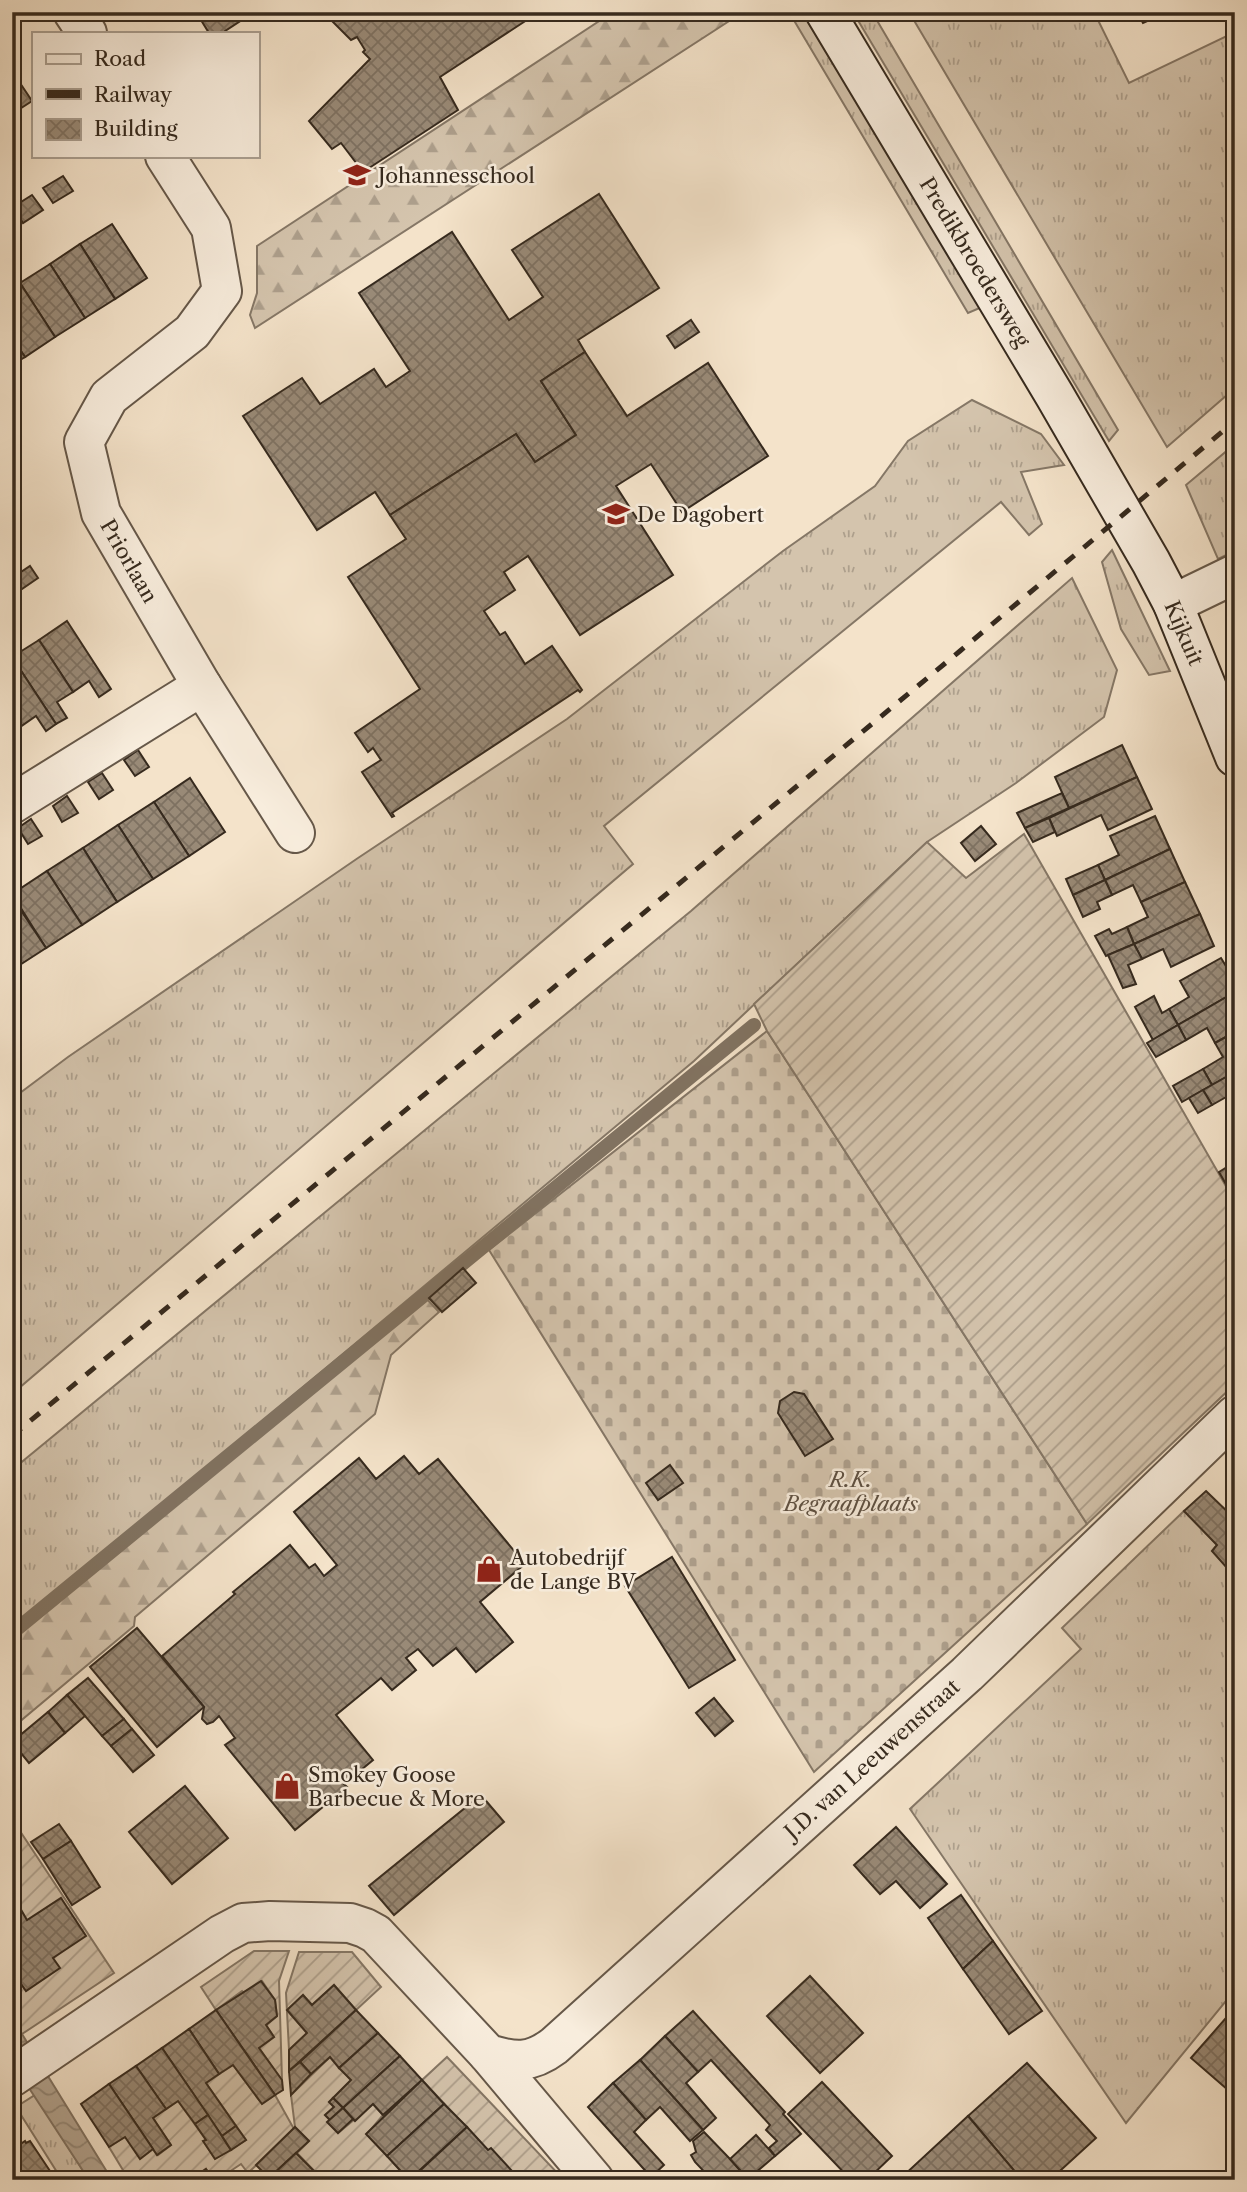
<svg xmlns="http://www.w3.org/2000/svg" width="1247" height="2192" viewBox="0 0 1247 2192" font-family="'Libre Caslon Text',serif">
<style>
.grass{fill:url(#grass-tufts);stroke:#857766;stroke-width:2}
.forest{fill:url(#forest-firs);stroke:#857766;stroke-width:2}
.cemetery{fill:url(#cemetery-stones);stroke:#857766;stroke-width:2}
.garden{fill:url(#garden-furrows);stroke:#857766;stroke-width:2}
.water{fill:url(#water-waves);stroke:#817362;stroke-width:2}
.lines{fill:none;stroke-linecap:round;stroke-linejoin:round}
.stream{stroke:#817362;stroke-width:14}
.building{fill:url(#building-cross-hatch);stroke:#362a1e;stroke-width:2}
.street-casing{stroke:#665849;stroke-width:42}
.secondary-casing{stroke:#362a1e;stroke-width:42}
.street{stroke:#f8eddd;stroke-width:38}
.secondary{stroke:#f8eddd;stroke-width:38}
.rail{stroke:#362a1e;stroke-width:5;stroke-dasharray:12 12;stroke-linecap:butt}
.labels{text-anchor:middle;dominant-baseline:central;stroke-width:5;stroke-linejoin:round;paint-order:stroke}
.poi-label{font-size:21px;fill:#362a1e;stroke:#f8eddd;text-anchor:start}
.street-label{font-size:21px;fill:#362a1e;stroke:#f8eddd}
.park-label{font-size:21px;font-style:italic;fill:#5e5042;stroke:#f8eddd}
</style>
<defs>
<pattern id="grass-tufts" width="24" height="20" patternUnits="userSpaceOnUse" patternTransform="scale(1.75)"><rect width="24" height="20" fill="#d4c4ad"/><path d="M3 7l-1-3M5 7V3M7 7l1-3M15 17l-1-3M17 17v-4M19 17l1-3" fill="none" stroke="#ad9f8c"/></pattern>
<pattern id="forest-firs" width="22" height="20" patternUnits="userSpaceOnUse" patternTransform="scale(1.75)"><rect width="22" height="20" fill="#d4c4ad"/><path d="M5 1l3.5 6h-7zM16 11l3.5 6h-7z" fill="#ad9f8c"/></pattern>
<pattern id="cemetery-stones" width="16" height="16" patternUnits="userSpaceOnUse" patternTransform="scale(1.75)"><rect width="16" height="16" fill="#d4c4ad"/><path d="M2 7V4a2 2 0 0 1 4 0v3zM10 15v-3a2 2 0 0 1 4 0v3z" fill="#ad9f8c"/></pattern>
<pattern id="garden-furrows" width="10" height="10" patternUnits="userSpaceOnUse" patternTransform="scale(1.75)"><rect width="10" height="10" fill="#d4c4ad"/><path d="M-1 1l2-2M0 10L10 0M9 11l2-2" fill="none" stroke="#ad9f8c"/></pattern>
<pattern id="water-waves" width="16" height="10" patternUnits="userSpaceOnUse" patternTransform="scale(1.75)"><rect width="16" height="10" fill="#b3a490"/><path d="M0 5q4-4 8 0t8 0" fill="none" stroke="#928675"/></pattern>
<pattern id="building-cross-hatch" width="8" height="8" patternUnits="userSpaceOnUse" patternTransform="scale(1.75)"><rect width="8" height="8" fill="#998a77"/><path d="M0 0l8 8M0 8l8-8" fill="none" stroke="#7e7161"/></pattern>
</defs>
<rect width="100%" height="100%" fill="#f4e3ca"/>
<filter id="stains"><feTurbulence type="fractalNoise" baseFrequency=".00286" numOctaves="4"/><feColorMatrix values="0 0 0 0 .2 0 0 0 0 .09 0 0 0 0 .02 0 0 0 .5 -.17"/></filter>
<radialGradient id="worn" r=".72"><stop offset=".6" stop-color="#630" stop-opacity="0"/><stop offset="1" stop-color="#630" stop-opacity=".3"/></radialGradient>
<g class="grass">
<polygon points="789,12 802,12 982,307 968,313"/>
<polygon points="853,12 872,12 1118,430 1109,441"/>
<polygon points="909,12 1094,12 1129,83 1235,32 1235,388 1167,447"/>
<polygon points="972,400 1041,434 1064,465 1021,472 1042,524 1029,535 1001,502 604,826 633,864 12,1394 12,1099 68,1057 358,858 567,719 783,551 875,486 908,441"/>
<polygon points="1235,444 1235,551 1218,559 1186,485"/>
<polygon points="1112,550 1170,671 1149,675 1121,629 1102,562"/>
<polygon points="1072,578 1117,670 1104,717 1016,783 927,842 694,1061 12,1630 12,1470 691,911"/>
<polygon points="1184,1511 1217,1545 1212,1551 1235,1575 1235,1990 1126,2123 910,1809 1081,1649 1062,1628"/>
<polygon points="35,2095 89,2180 62,2180 16,2107"/>
</g>
<g class="forest">
<polygon points="613,12 740,14 255,328 250,315 257,293 257,246"/>
<polygon points="424,1296 439,1312 391,1355 375,1414 135,1617 134,1626 12,1728 12,1633"/>
</g>
<polygon class="cemetery" points="767,1031 1087,1524 814,1772 489,1250"/>
<g class="garden">
<polygon points="1024,834 1235,1202 1235,1384 1087,1524 767,1031 754,1004 927,842 966,878"/>
<polygon points="12,1819 114,1973 22,2034 12,2020"/>
<polygon points="254,1951 289,1951 279,1981 282,2080 259,2048 274,2037 266,2025 277,2016 275,2000 262,1981 244,1993 242,1991 216,2010 201,1987"/>
<polygon points="299,1952 352,1952 381,1987 356,2010 334,1985 312,2005 303,1995 287,2010 307,2033 289,2050 286,1993"/>
<polygon points="330,2057 351,2080 329,2102 334,2107 325,2115 330,2120 328,2122 338,2133 373,2104 383,2115 367,2134 409,2180 323,2180 297,2153 309,2141 295,2127 291,2095"/>
<polygon points="447,2057 564,2180 502,2180 488,2150 422,2080"/>
<polygon points="233,2065 262,2104 275,2095 294,2129 248,2173 241,2164 217,2180 214,2180 206,2169 190,2180 129,2180 109,2147 125,2137 153,2149 158,2155 171,2145 153,2118 178,2101 206,2140 204,2142 215,2159 246,2140 206,2083"/>
</g>
<polygon class="water" points="12,2020 22,2034 112,2180 89,2180 12,2062"/>
<g class="lines">
<polyline class="stream" points="12,1633 754,1025"/>
</g>
<g class="building">
<polygon points="196,12 254,12 222,33 209,33"/>
<polygon points="323,12 539,12 440,77 458,110 363,172 341,143 332,149 309,121 370,59 363,52 365,50 357,37 351,40"/>
<polygon points="1137,12 1163,12 1163,14 1143,23"/>
<polygon points="12,71 32,101 12,114"/>
<polygon points="63,176 73,191 53,203 43,188"/>
<polygon points="599,194 659,288 578,340 585,352 541,381 576,435 535,462 516,434 390,515 375,492 317,530 243,416 302,378 320,404 374,369 386,387 410,371 359,293 452,232 509,320 543,297 512,250"/>
<polygon points="32,195 43,210 23,223 13,207"/>
<polygon points="112,224 147,278 115,299 80,244"/>
<polygon points="80,244 115,299 85,318 50,264"/>
<polygon points="50,264 85,318 55,337 20,283"/>
<polygon points="20,283 55,337 25,357 12,338 12,288"/>
<polygon points="691,320 699,332 675,348 667,336"/>
<polygon points="12,338 25,357 12,365"/>
<polygon points="585,352 627,416 708,363 768,456 682,512 651,464 616,486 673,575 580,635 528,556 504,572 515,590 484,611 500,635 505,632 525,664 552,646 582,690 580,692 578,690 392,813 394,816 392,817 362,772 381,760 373,748 368,752 355,733 420,689 348,577 406,539 390,515 516,434 535,462 576,435 541,381"/>
<polygon points="30,566 38,578 19,591 12,578"/>
<polygon points="67,621 111,689 99,697 89,681 73,692 39,640"/>
<polygon points="39,640 73,692 57,702 67,718 56,724 12,657"/>
<polygon points="12,657 56,724 46,731 36,716 20,727 12,716"/>
<polygon points="1122,745 1137,777 1069,808 1055,777"/>
<polygon points="138,750 149,767 135,776 124,760"/>
<polygon points="102,773 113,790 99,799 88,782"/>
<polygon points="1137,777 1152,809 1108,830 1101,815 1057,836 1049,818"/>
<polygon points="190,778 225,832 189,856 154,802"/>
<polygon points="1062,793 1069,808 1025,828 1017,813"/>
<polygon points="67,796 78,813 62,822 53,806"/>
<polygon points="154,802 189,856 153,879 118,825"/>
<polygon points="1155,816 1170,849 1105,880 1098,865 1119,855 1110,836"/>
<polygon points="1049,818 1055,832 1033,842 1025,828"/>
<polygon points="31,819 42,836 28,844 18,828"/>
<polygon points="118,825 153,879 117,902 83,848"/>
<polygon points="981,826 996,844 975,861 961,843"/>
<polygon points="83,848 117,902 82,925 47,871"/>
<polygon points="1170,849 1185,882 1141,902 1133,885 1112,895 1105,880"/>
<polygon points="1098,865 1105,880 1073,895 1066,879"/>
<polygon points="47,871 82,925 46,948 12,894"/>
<polygon points="1105,880 1112,895 1097,902 1100,909 1083,917 1073,895"/>
<polygon points="1185,882 1200,914 1134,944 1127,927 1148,917 1141,902"/>
<polygon points="12,897 46,948 12,970"/>
<polygon points="1200,914 1214,946 1171,967 1163,949 1142,959 1134,944"/>
<polygon points="1127,927 1134,944 1106,956 1095,936 1109,929 1112,934"/>
<polygon points="1134,944 1142,959 1128,965 1136,984 1123,988 1108,955"/>
<polygon points="1221,958 1235,981 1235,992 1178,1025 1169,1009 1189,997 1180,981"/>
<polygon points="1235,992 1235,1032 1215,1043 1207,1028 1186,1040 1178,1025"/>
<polygon points="1154,996 1162,1013 1169,1009 1178,1025 1153,1040 1135,1007"/>
<polygon points="1178,1025 1186,1040 1156,1057 1147,1043"/>
<polygon points="1235,1032 1235,1072 1212,1085 1203,1069 1223,1057 1215,1043"/>
<polygon points="1203,1069 1212,1085 1182,1102 1173,1086"/>
<polygon points="1235,1072 1235,1092 1212,1105 1203,1090"/>
<polygon points="1203,1090 1212,1105 1198,1113 1189,1098"/>
<polygon points="1235,1162 1235,1200 1219,1172"/>
<polygon points="463,1268 476,1283 442,1312 429,1298"/>
<polygon points="794,1392 804,1394 833,1439 805,1456 778,1413 780,1401"/>
<polygon points="404,1456 419,1474 438,1459 525,1564 480,1602 513,1642 476,1672 456,1648 433,1666 418,1649 406,1658 416,1670 392,1690 381,1678 336,1715 373,1760 344,1784 347,1787 295,1830 225,1745 235,1738 219,1716 213,1722 207,1724 202,1719 204,1707 162,1656 235,1594 233,1592 290,1545 309,1568 315,1564 324,1576 337,1565 294,1512 359,1458 376,1479"/>
<polygon points="670,1465 683,1483 658,1500 646,1483"/>
<polygon points="1206,1491 1235,1519 1234,1576 1212,1551 1217,1545 1184,1511"/>
<polygon points="672,1557 735,1660 689,1688 625,1586"/>
<polygon points="137,1628 204,1707 157,1747 90,1667"/>
<polygon points="88,1678 124,1719 102,1736 67,1695"/>
<polygon points="67,1695 85,1716 65,1733 48,1712"/>
<polygon points="714,1698 733,1721 715,1736 696,1713"/>
<polygon points="48,1712 65,1733 29,1763 12,1742"/>
<polygon points="124,1719 132,1729 111,1746 102,1736"/>
<polygon points="132,1729 154,1755 133,1772 111,1746"/>
<polygon points="185,1786 228,1838 172,1884 129,1832"/>
<polygon points="481,1795 504,1822 394,1915 369,1886"/>
<polygon points="59,1824 71,1841 43,1859 31,1842"/>
<polygon points="896,1827 947,1884 920,1908 896,1881 880,1894 854,1865"/>
<polygon points="71,1841 100,1887 72,1905 43,1859"/>
<polygon points="961,1895 993,1941 963,1969 928,1918"/>
<polygon points="61,1898 86,1936 53,1958 60,1968 26,1991 12,1971 12,1913 20,1908 27,1920"/>
<polygon points="993,1941 1042,2011 1009,2034 963,1969"/>
<polygon points="810,1976 863,2033 820,2073 767,2016"/>
<polygon points="261,1981 275,2000 277,2016 266,2025 274,2037 259,2048 282,2080 283,2090 275,2095 216,2010"/>
<polygon points="334,1985 356,2010 289,2071 289,2050 307,2033 287,2010 303,1995 312,2005"/>
<polygon points="1235,1995 1235,2096 1191,2058 1233,2010 1227,2004"/>
<polygon points="216,2010 275,2095 262,2104 233,2065 219,2074 189,2029"/>
<polygon points="356,2010 378,2033 339,2068 330,2057 311,2074 300,2062"/>
<polygon points="693,2011 785,2112 783,2114 801,2134 775,2156 769,2148 777,2141 766,2130 770,2125 711,2060 698,2072 665,2036"/>
<polygon points="189,2029 219,2074 206,2083 236,2126 222,2136 162,2048"/>
<polygon points="378,2033 400,2056 343,2108 333,2098 351,2080 339,2068"/>
<polygon points="665,2036 698,2072 686,2083 716,2118 703,2130 640,2060"/>
<polygon points="162,2048 208,2115 195,2124 178,2101 166,2109 136,2066"/>
<polygon points="400,2056 422,2080 383,2115 373,2104 355,2121 343,2108"/>
<polygon points="640,2060 703,2130 690,2141 660,2107 646,2120 613,2083"/>
<polygon points="300,2062 311,2074 291,2095 289,2071"/>
<polygon points="1027,2063 1096,2138 1050,2180 1022,2180 968,2116"/>
<polygon points="136,2066 166,2109 153,2118 171,2145 157,2155 109,2084"/>
<polygon points="422,2080 444,2104 387,2156 366,2134"/>
<polygon points="822,2082 892,2156 867,2180 851,2180 788,2114"/>
<polygon points="613,2083 646,2120 634,2132 664,2165 651,2177 588,2107"/>
<polygon points="109,2084 153,2149 140,2159 125,2137 109,2147 81,2104"/>
<polygon points="333,2098 343,2108 330,2120 325,2115 334,2107 329,2102"/>
<polygon points="444,2104 467,2127 409,2180 387,2156"/>
<polygon points="343,2108 353,2119 338,2133 327,2122"/>
<polygon points="208,2115 231,2150 215,2159 203,2141 206,2140 195,2124"/>
<polygon points="968,2116 1022,2180 906,2180 903,2176"/>
<polygon points="236,2126 246,2140 231,2150 222,2136"/>
<polygon points="295,2127 309,2141 269,2178 256,2165"/>
<polygon points="467,2127 488,2150 491,2148 512,2171 502,2180 410,2180"/>
<polygon points="704,2132 730,2159 748,2179 712,2180 695,2162 691,2155 696,2152 693,2141"/>
<polygon points="756,2135 775,2156 748,2179 730,2159"/>
<polygon points="25,2141 26,2143 30,2141 56,2180 12,2180 12,2150"/>
<polygon points="296,2153 319,2176 315,2180 271,2180 269,2178"/>
<polygon points="206,2169 214,2180 190,2180"/>
</g>
<g class="lines">
<defs>
<g id="street">
<polyline points="73,12 87,33"/>
<polyline points="165,156 211,228 222,291 192,332 109,397 84,442 101,513 202,686 295,833"/>
<polyline points="1173,604 1235,574"/>
<polyline points="12,804 202,686"/>
<polyline points="488,2054 594,2180"/>
<path d="M 12,2077 L 222,1934 L 243,1923 L 270,1921 L 350,1923 L 365,1928 L 376,1934 L 488,2054 C 515,2062 530,2064 554,2046 L 967,1674 L 1235,1415"/>
</g>
<polyline id="secondary" points="825,12 1055,396 1151,562 1173,604 1235,757"/>
</defs>
<use href="#street" class="street-casing"/>
<use href="#secondary" class="secondary-casing"/>
<use href="#street" class="street"/>
<use href="#secondary" class="secondary"/>
<polyline class="rail" points="12,1436 960,651 1235,421"/>
</g>
<defs>
<symbol id="school-bare" viewBox="-9 -9 18 18"><path d="M0-5L7-2L0 1L-7-2ZM-4 1L0 2.5L4 1V4Q0 6-4 4Z" fill="#8f2418" stroke="#f8eddd" stroke-width="2.5" paint-order="stroke"/></symbol>
<symbol id="shop-bare" viewBox="-9 -9 18 18"><path d="M-5-2.5h2.3a2.7 3.5 0 0 1 5.4 0H5L5.5 6h-11ZM-1.5-2.5h3a1.5 2.3 0 0 0-3 0Z" fill="#8f2418" stroke="#f8eddd" stroke-width="2.5" paint-order="stroke"/></symbol>
</defs>
<g fill-rule="evenodd">
<use href="#school-bare" x="338" y="156" width="38" height="38"/>
<use href="#school-bare" x="597" y="495" width="38" height="38"/>
<use href="#shop-bare" x="470" y="1550" width="38" height="38"/>
<use href="#shop-bare" x="268" y="1767" width="38" height="38"/>
</g>
<g class="labels">
<g class="poi-label">
<text x="378" y="175">Johannesschool</text>
<text x="637" y="514">De Dagobert</text>
<text x="510" y="1557">Autobedrijf<tspan x="510" dy="24">de Lange BV</tspan></text>
<text x="308" y="1774">Smokey Goose<tspan x="308" dy="24">Barbecue &amp; More</tspan></text>
</g>
<g class="street-label">
<text transform="translate(975 262) rotate(59)">Predikbroedersweg</text>
<text transform="translate(129 561) rotate(60)">Priorlaan</text>
<text transform="translate(1184 633) rotate(67)">Kijkuit</text>
<text transform="translate(872 1759) rotate(-42)">J.D. van Leeuwenstraat</text>
</g>
<g class="park-label">
<text x="851" y="1479">R.K.<tspan x="851" dy="24">Begraafplaats</tspan></text>
</g>
</g>
<rect width="1247" height="2192" fill="none" stroke="#f4e3ca" stroke-width="42"/>
<rect x="14" y="14" width="1219" height="2164" fill="none" stroke="#362a1e" stroke-width="3.5"/>
<rect x="21" y="21" width="1205" height="2150" fill="none" stroke="#362a1e" stroke-width="2"/>
<rect x="32" y="32" width="228" height="126" fill="#f8eddd" stroke="#aa9f91" stroke-width="2"/>
<rect x="46" y="54" width="35" height="10" fill="#f8eddd" stroke="#aa9f91" stroke-width="2"/>
<text x="94" y="66" font-size="21" fill="#362a1e">Road</text>
<rect x="46" y="89" width="35" height="10" fill="#362a1e" stroke="#aa9f91" stroke-width="2"/>
<text x="94" y="102" font-size="21" fill="#362a1e">Railway</text>
<rect x="46" y="119" width="35" height="21" fill="url(#building-cross-hatch)" stroke="#aa9f91" stroke-width="2"/>
<text x="94" y="136" font-size="21" fill="#362a1e">Building</text>
<rect width="100%" height="100%" filter="url(#stains)"/>
<rect width="100%" height="100%" fill="url(#worn)"/>
</svg>
